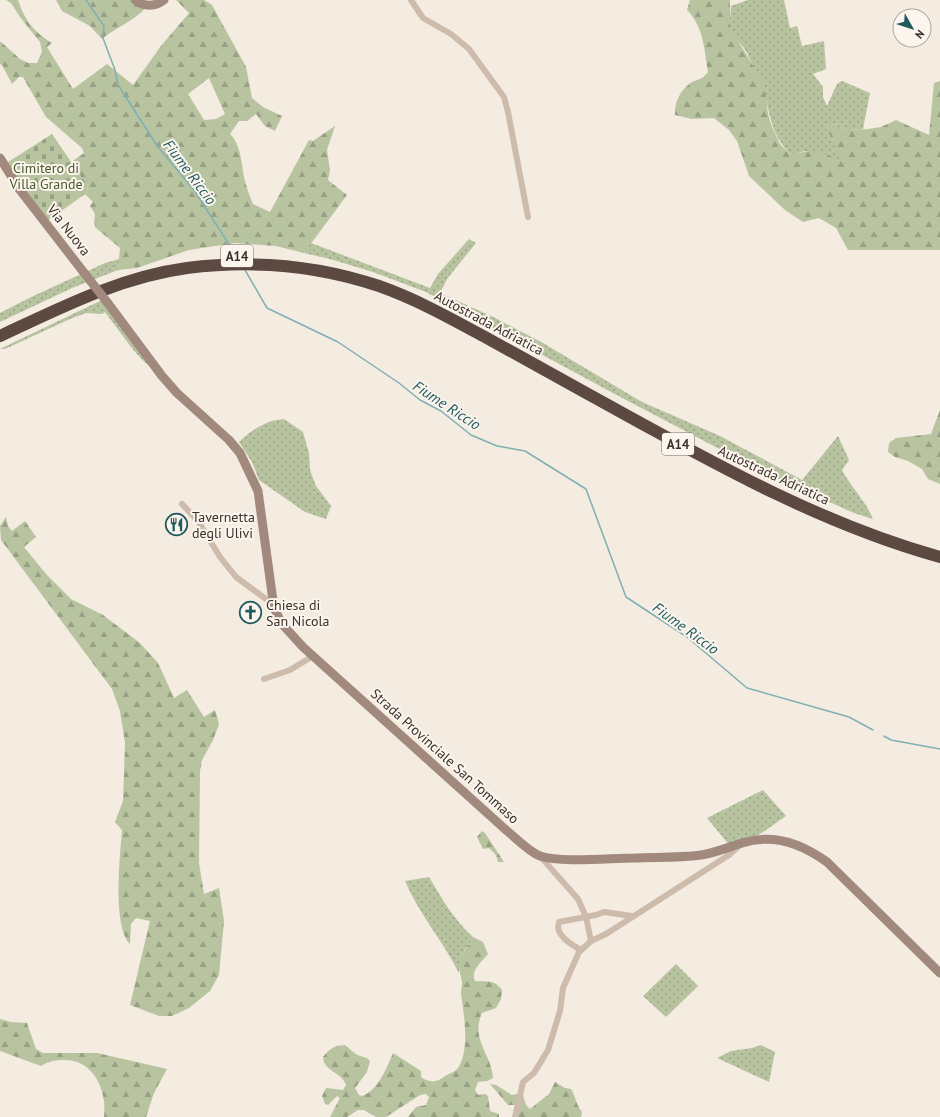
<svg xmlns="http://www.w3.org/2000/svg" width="940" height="1117" viewBox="0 0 940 1117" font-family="'PT Sans',sans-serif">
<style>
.grass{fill:url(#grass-dots)}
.forest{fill:url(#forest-firs);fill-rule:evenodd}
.cemetery{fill:url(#cemetery-stones)}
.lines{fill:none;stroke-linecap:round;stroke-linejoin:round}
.stream{stroke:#7fb0b2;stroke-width:1.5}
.street{stroke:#cdbbac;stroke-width:6}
.secondary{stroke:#a18a7d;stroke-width:9}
.highway{stroke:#5c4a42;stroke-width:12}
.secondary-bridge{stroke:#a18a7d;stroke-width:9}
.labels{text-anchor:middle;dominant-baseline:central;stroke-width:4;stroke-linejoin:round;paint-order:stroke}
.shield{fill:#fbf5ee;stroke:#756b66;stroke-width:1}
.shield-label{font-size:13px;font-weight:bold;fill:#3b302b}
.park-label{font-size:14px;fill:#4a5a2e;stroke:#fbf5ee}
.street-label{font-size:14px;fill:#3b302b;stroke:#fbf5ee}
.poi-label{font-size:14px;fill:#3b302b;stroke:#fbf5ee;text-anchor:start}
.water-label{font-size:15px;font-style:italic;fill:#1f5a5e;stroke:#fbf5ee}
</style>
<defs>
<pattern id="grass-dots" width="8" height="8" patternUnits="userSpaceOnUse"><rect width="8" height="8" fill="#b8c4a0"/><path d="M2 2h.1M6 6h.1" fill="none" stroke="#97a083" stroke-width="1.8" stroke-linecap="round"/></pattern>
<pattern id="forest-firs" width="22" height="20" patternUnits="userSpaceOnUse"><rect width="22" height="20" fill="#b8c4a0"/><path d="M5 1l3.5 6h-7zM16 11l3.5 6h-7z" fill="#97a083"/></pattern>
<pattern id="cemetery-stones" width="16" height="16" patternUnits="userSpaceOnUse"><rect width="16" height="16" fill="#b8c4a0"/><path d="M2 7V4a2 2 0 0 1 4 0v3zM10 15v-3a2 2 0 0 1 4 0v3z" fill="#97a083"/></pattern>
</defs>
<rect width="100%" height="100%" fill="#f4ebe1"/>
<g class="grass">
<path d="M 748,0 L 784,0 L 790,28 L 797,26 L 802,46 L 824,41 L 826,69 L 813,74 L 823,87 L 823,97 L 827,106 L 837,84 L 842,81 L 870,93 L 863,129 L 847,130 L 835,124 L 826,127 L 844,162 L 805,151 L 791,155 C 775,138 772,126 767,104 C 764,87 754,68 747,53 C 743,45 732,36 730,28 C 729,21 731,13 731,6 Z"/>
<path d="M 469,239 L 476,243 L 447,279 L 440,293 L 491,316 L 543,343 L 642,402 L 720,436 L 802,480 L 838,436 L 849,460 L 842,470 C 851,487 867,503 873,519 L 854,513 L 765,473 L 611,392 L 426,292 L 373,272 L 330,259 L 304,253 L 311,243 L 430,288 L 438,274 Z"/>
<polygon points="119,259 118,270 72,288 0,322 0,313 29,298 105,263"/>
<path d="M 102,300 L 152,367 C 141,364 114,323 105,312 L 102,314 L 86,313 L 70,319 L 5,349 L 0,349 Z"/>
<path d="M 284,419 L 303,432 L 309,453 L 310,470 L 316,486 L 331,506 L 326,519 L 305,512 L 259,480 L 252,462 L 239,442 C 251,430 267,420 284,419 Z"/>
<polygon points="763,790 786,816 753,839 730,846 707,818"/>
<path d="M 429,877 C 442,899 454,920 473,937 C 471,943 467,946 464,951 C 460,957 459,966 459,973 C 443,941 419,914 405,881 Z"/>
<polygon points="676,964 698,986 666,1017 643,996"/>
<polygon points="761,1045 775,1052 769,1082 717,1058 731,1051 752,1048"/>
</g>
<g class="forest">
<path d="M 6,0 L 18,0 C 25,21 34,32 52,43 L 47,47 L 73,89 L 107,64 L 133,85 L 161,46 L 189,13 L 176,0 L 204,0 L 212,5 L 246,67 L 252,98 L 263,107 L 282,116 L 275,131 L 265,126 L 256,114 L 247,121 L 239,121 L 230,134 C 242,146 241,165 245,181 C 247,189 250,197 253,204 L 270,212 L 309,140 L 313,141 L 335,126 L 327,150 L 330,170 L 328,180 L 347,195 L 304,253 L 276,246 L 235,243 L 189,250 L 137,268 L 118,270 L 120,248 L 96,228 L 94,223 L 95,214 L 90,206 L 93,202 L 85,194 L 88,192 L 87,185 L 70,163 L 84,153 L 82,148 L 46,117 L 23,77 L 19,77 L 12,84 L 2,65 L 0,64 L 0,41 L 20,59 L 28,63 L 37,63 L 42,52 L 40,42 L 20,17 L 11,3 ZM 209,78 L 225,114 L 216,119 L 204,120 L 188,94 Z"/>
<path d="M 56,0 L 133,0 L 146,7 C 135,21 116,27 102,39 L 90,26 L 62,11 Z"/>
<path d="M 690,0 L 730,0 L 730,28 L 764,83 L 768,114 L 772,127 L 780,144 L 791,155 C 816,148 821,151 843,162 L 826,127 L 835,124 L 847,130 L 868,129 L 881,127 L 896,120 L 929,135 L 934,83 L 940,81 L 940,250 L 848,250 L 836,228 L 819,218 L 803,222 L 785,210 L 749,176 L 737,141 L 729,130 L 714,118 L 692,119 L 675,115 C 674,102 681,89 692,82 C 699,79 703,79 708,72 C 704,49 704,27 687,10 Z"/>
<polygon points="940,410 940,484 928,479 922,469 908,461 895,457 888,452 889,443 896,438 931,434"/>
<path d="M 6,517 L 8,526 L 12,531 L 25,521 L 36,537 L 24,547 L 46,574 L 71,599 L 103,615 L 140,643 L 158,663 L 174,698 L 187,690 L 204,717 L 215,710 L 219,724 L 213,740 L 202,760 L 200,771 L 199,863 L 204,894 L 219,888 L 224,921 L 219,975 L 210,991 L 189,1008 L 172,1016 L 159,1016 L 130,1005 L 150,921 L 136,918 L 131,924 L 130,944 C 112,926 120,855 122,830 L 115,822 L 123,801 L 125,743 L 120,711 L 112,689 L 1,540 L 0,526 Z"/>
<polygon points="482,831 485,833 504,862 498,862 496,855 489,848 483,849 477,837"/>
<path d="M 473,937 L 483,942 L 488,954 C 482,962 470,970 475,981 C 487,982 494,979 502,990 L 501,999 L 496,1008 L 482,1013 C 470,1039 492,1055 493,1078 L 487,1081 L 478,1082 L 475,1090 L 478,1095 L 485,1094 L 488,1096 L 490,1111 L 499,1114 L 499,1117 L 408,1117 L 416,1107 L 426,1105 L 429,1097 L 426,1094 L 420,1095 L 386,1117 L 376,1117 L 364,1110 L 358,1110 L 347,1117 L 330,1117 L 340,1098 L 337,1096 L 328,1105 L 325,1104 L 322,1096 L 326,1088 L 343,1090 L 346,1085 C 341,1071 324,1072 323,1057 C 330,1048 334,1046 345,1045 L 357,1055 L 367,1058 L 370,1061 L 367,1072 L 355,1088 L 359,1095 L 362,1096 C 378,1091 387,1067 393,1053 L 421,1071 L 421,1077 C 429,1083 437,1083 445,1076 C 450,1073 455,1072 458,1068 C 470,1051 464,1014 461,994 C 461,990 462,986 462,982 C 461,976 459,971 459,964 C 460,953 469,947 473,937 Z"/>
<path d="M 0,1019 L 11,1022 L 27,1023 L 36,1049 L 43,1053 L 97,1053 L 167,1069 L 154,1093 L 146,1117 L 104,1117 C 107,1091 94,1060 65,1060 C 55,1060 49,1061 41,1066 L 0,1051 Z"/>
<path d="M 555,1082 L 565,1088 L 571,1089 C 576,1097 576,1105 582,1112 L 581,1117 L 513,1117 L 516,1105 L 508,1105 L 490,1084 L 496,1085 L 512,1095 L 522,1093 L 526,1105 L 530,1109 L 549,1094 Z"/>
</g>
<polygon class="cemetery" points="52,134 87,185 88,192 47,221 5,164"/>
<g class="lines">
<g class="stream">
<polyline points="86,0 104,26 103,38 115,70 118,85 158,147 194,190 239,260"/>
<polyline points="245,270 267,308 338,342 399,383 420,400 441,411 471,435 497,446 525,451 586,489 626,597 687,637 747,688 849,717 873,730"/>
<polyline points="884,736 891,740 940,749"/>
</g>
<g class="street">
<polyline points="411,0 423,18 451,34 469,49 504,97 508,112 528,217"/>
<polyline points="182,504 198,521 220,557 236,577 274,605"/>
<polyline points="264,679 290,670 313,656"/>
<polyline points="540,856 578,899 586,917 591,941"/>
<path d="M 581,950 C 572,945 554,935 559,922 L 596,915 L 604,912 L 632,916"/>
<polyline points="515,1117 523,1082 534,1073 548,1050 560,1011 563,988 579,952 591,941 606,934 729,855 740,845"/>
</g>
<g class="secondary">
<path d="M 135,0 C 144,7 155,7 164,0"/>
<polyline points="0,158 20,190 85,274"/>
<path d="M 107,302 L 162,376 L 177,393 L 229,440 L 240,453 L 258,491 L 274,608 L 282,624 L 303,647 L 506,830 C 516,838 528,851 540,856 C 561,863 610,858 634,858 C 656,857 679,858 701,855 C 715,853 729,847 742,843 C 773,833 801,843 827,862 L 940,973"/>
</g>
<path class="highway" d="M 0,336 C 60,308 120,277 187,268 C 251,260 317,265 379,286 C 416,299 450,318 485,337 C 519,356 553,375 588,394 C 701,456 814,522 940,557"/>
<polyline class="secondary-bridge" points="85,274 107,302"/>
</g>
<defs>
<symbol id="restaurant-ring" viewBox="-11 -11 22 22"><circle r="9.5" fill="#fbf5ee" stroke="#1f5a5e" stroke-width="1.5"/><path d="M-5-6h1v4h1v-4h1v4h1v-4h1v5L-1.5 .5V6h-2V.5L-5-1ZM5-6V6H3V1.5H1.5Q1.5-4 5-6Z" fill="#1f5a5e"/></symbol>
<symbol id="church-ring" viewBox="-11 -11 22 22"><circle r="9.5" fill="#fbf5ee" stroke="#1f5a5e" stroke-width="1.5"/><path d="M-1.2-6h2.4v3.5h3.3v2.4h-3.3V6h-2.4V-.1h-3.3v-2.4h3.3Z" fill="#1f5a5e"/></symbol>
</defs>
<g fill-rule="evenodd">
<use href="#restaurant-ring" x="164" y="512" width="25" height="25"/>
<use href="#church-ring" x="238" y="600" width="25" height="25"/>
</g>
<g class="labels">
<g class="shield">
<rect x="221" y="245" width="32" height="22" rx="3"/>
<rect x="662" y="433" width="32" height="22" rx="3"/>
</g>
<g class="shield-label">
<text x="237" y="256">A14</text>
<text x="678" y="444">A14</text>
</g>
<g class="park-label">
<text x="46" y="168">Cimitero di<tspan x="46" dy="16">Villa Grande</tspan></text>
</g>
<g class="street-label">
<text transform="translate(69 230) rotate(52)">Via Nuova</text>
<text transform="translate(489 323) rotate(28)">Autostrada Adriatica</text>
<text transform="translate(774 475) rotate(25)">Autostrada Adriatica</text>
<text transform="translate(445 756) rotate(42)">Strada Provinciale San Tommaso</text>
</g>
<g class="poi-label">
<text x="192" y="517">Tavernetta<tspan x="192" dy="16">degli Ulivi</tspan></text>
<text x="266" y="605">Chiesa di<tspan x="266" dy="16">San Nicola</tspan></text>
</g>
<g class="water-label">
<text transform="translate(190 172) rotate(53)">Fiume Riccio</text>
<text transform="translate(447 405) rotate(33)">Fiume Riccio</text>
<text transform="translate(686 628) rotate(36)">Fiume Riccio</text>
</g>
</g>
<g transform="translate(912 28) rotate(129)"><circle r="19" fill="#fbf5ee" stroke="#aea6a0"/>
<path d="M0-3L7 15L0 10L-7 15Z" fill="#1f5a5e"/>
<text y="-6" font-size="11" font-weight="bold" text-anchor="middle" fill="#3b302b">N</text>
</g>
</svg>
